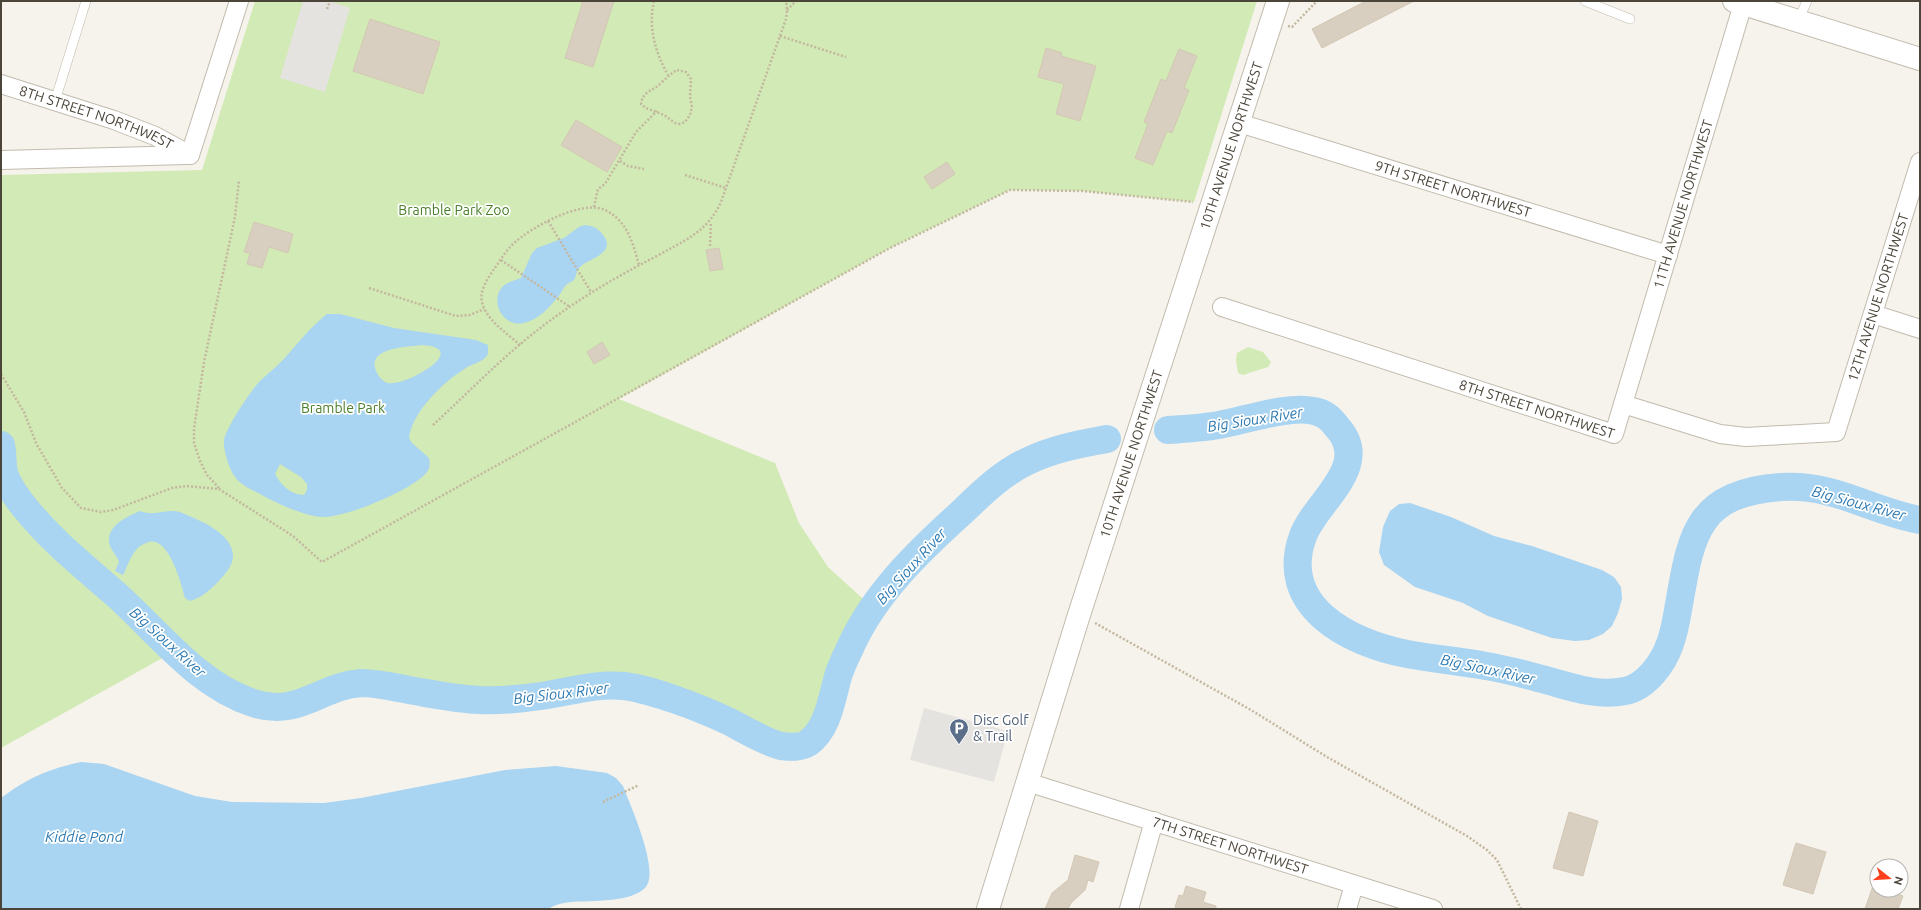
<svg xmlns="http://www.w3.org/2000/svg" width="1921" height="910" viewBox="0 0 1921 910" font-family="Ubuntu,sans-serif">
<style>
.green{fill:#d2eab5}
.parking{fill:#e5e3e0}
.water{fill:#a9d4f2;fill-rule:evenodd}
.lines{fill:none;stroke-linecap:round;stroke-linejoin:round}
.river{stroke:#a9d4f2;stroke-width:28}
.building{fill:#d8cfc1;stroke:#d3c7b4}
.service-casing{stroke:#c2bbae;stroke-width:10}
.minor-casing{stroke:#c2bbae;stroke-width:20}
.tertiary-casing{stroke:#c2bbae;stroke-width:24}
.path{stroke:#c4b79f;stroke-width:2.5;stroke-dasharray:2 2;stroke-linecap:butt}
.service{stroke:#fff;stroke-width:9}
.minor{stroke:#fff;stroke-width:18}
.tertiary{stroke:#fff;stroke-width:22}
.labels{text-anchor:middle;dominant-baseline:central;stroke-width:3.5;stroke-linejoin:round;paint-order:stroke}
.street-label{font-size:14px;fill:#4b4439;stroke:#fff}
.park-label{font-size:14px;fill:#4a7f2a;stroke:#fff}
.service-label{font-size:14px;fill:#4e5e75;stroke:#fff;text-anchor:start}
.water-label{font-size:15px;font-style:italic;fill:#2e7ab2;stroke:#fff}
</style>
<rect width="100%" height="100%" fill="#f6f3ec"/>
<g class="green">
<path d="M 255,1 L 1257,1 L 1194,202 L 1083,191 L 1010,190 L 890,248 L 619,399 L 775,463 L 799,523 L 828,567 L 873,608 C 860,627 851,645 842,666 C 832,689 830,730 807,744 C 782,758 738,725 715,715 C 689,704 654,690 625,686 C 597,683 571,691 544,696 C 522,700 500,701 478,700 C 455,699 432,694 409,690 C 393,687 376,682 360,683 C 340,685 324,696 305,702 C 299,704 292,707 286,708 C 246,712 202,676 175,651 L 1,748 L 1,175 L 202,170 Z"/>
<polygon points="1248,347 1263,352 1271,362 1268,367 1243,375 1238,373 1236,360 1237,353"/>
</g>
<g class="parking">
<polygon points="303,1 328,1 350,8 325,92 280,78"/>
<polygon points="924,708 1008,731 994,782 910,760"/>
</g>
<g class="water">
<path d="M 585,225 C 593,226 598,228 603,235 C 618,254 586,259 579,268 C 576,272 576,277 574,280 C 572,282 568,283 566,285 C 563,288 561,294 557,298 C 548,309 539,319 524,323 C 506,327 491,307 500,290 C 505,282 514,281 521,278 L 532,253 L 537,248 L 564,238 L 579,227 Z"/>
<path d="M 327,314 L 340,314 L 394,328 L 476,340 L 488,345 C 488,350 489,354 486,357 C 482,362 472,364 466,368 C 444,381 412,412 409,438 L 412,443 L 429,458 C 430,463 430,468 427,472 C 413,490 345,518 322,517 C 304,516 276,503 260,494 C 252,490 241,485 235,477 C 229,469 223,450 224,440 C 227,426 251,390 261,380 C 267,374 274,369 281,362 C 296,346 309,328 327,314 ZM 422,345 C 473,348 405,387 388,383 C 383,382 378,376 376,371 C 366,347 409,347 422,345 ZM 280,464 L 301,477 L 307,484 L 307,490 L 304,495 C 291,495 281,485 275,474 Z"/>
<polygon points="1410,503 1451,517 1494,536 1532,546 1602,570 1614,577 1621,587 1622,599 1618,613 1612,626 1603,634 1589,640 1575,641 1552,638 1488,616 1463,603 1415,587 1384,565 1379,552 1383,527 1390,511 1399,504"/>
<path d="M 140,511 C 154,516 160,511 173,511 C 181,511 189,516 196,519 C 215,527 245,546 228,570 C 219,582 205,597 190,601 L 185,598 C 181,583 169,537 149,542 C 143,544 139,546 136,550 C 130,557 127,567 123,575 L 115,571 L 119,562 C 117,556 112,551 110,546 C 104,527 126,517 140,511 Z"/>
<path d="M 81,762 L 104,764 L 195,796 L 232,802 L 324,803 L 361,798 L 505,770 L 556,766 L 607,773 L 616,778 L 623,786 C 630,805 661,872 645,888 C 633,899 612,900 596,901 C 579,902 563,900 548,909 L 1,909 L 1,798 C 28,778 48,769 81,762 Z"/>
</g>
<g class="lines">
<g class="river">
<path d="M 1168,430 C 1185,429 1202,428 1219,425 C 1246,420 1289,405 1314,411 C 1325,413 1331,419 1337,427 C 1373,466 1315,502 1303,536 C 1277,606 1349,643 1407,654 C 1433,659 1460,661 1486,666 C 1505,669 1523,674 1542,679 C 1569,686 1596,697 1625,691 C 1636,689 1646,681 1653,673 C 1669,655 1674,634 1678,610 C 1691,537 1694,493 1782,487 C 1836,484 1870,511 1920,520"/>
<path d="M 1,445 C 3,454 2,464 4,473 C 8,486 17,498 26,509 C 51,540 81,564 112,591 C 156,629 195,684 253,703 C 299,718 320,686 361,683 C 376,683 394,687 409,690 C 432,694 455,699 479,700 C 499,701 521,699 541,696 C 569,692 596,683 624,686 C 654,690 703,709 730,722 C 747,731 763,741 781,746 C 790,747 800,748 808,743 C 829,728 832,696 839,673 C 842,665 846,656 850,648 C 874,594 918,552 961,513 C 981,494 1001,474 1026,462 C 1052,449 1079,444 1107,439"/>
</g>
</g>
<g class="building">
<polygon points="583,1 614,1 593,67 565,58"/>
<polygon points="1366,1 1414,1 1322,48 1312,29"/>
<polygon points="370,19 440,42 423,94 353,71"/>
<polygon points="1046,48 1062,53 1061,56 1096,66 1080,121 1056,114 1064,84 1038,77"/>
<polygon points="1179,49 1197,56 1184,88 1189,90 1172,133 1167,131 1153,165 1135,158 1148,124 1144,122 1161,79 1166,81"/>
<polygon points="576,120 622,147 607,172 561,145"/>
<polygon points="947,162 955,174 932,189 924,177"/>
<polygon points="254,222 293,234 288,253 269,247 262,268 247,264 250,253 244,252"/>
<polygon points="719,248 723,269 710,271 706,250"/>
<polygon points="602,342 610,355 594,364 587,352"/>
<polygon points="1569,812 1598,821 1583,876 1553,868"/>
<polygon points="1796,843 1826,852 1813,894 1783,885"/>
<polygon points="1075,855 1099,862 1093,882 1088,880 1085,890 1071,903 1068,909 1045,909 1052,893 1068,880"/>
<polygon points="1186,886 1206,892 1203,902 1216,906 1216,909 1180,909 1175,907 1179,895 1183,896"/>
<polygon points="1873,886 1877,887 1877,890 1885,890 1903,896 1898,909 1865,909"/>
</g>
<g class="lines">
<defs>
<g id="service">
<polyline points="1585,1 1630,19"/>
<polyline points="1798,21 1807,1"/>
<polyline points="55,101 86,1"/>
</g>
<g id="minor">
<path id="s1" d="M 1,84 L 114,120 L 155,136 L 190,155"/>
<path id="s2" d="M 1239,123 L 1668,255"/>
<polyline points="190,155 239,1"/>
<polyline points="1,160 187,155"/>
<path id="s3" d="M 1222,307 L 1614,434 L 1743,4"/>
<polyline points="1873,314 1920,329"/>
<path id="s4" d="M 1623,404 L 1720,434 L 1746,437 L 1836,432 L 1920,162"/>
<path id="s5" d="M 1027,782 L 1433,909"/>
<polyline points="1129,909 1154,821"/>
<polyline points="1347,909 1354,885"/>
</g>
<g id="tertiary">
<polyline points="1734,1 1920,59"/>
<path id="s6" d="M 988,909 L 1078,618 L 1278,1"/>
</g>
</defs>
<use href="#service" class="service-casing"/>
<use href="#minor" class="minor-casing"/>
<use href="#tertiary" class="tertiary-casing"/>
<g class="path">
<path d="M 654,1 C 648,27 655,52 668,75"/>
<polyline points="327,9 330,1"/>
<polyline points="787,10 796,1"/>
<polyline points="1288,26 1292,27 1317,1"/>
<polyline points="780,36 846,57"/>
<path d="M 677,70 L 686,72 L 691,79 L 690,97 L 692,107 L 690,115 L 685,122 L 680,124 L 675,123 L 664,115 L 646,108 L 641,104 C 643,90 654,91 662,82 C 668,77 670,74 677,70 Z"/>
<polyline points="620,161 628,166 644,169"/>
<polyline points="685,175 726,188"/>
<polyline points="594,207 598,189 605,184 636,132 657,111"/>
<polyline points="548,221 591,292"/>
<polyline points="710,246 711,222"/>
<polyline points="501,260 570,307"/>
<polyline points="369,288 456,316 470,315 484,309"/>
<path d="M 520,345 C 507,333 486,320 482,302 C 479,291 488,278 494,269 C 500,261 505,252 512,245 C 529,228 582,199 605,210 C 628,221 633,244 639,265"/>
<polyline points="1,374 24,412 36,443 62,488 81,508 101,512 113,510 172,488 186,486 219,489 293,536 322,562 890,248 1010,190 1083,191 1193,202"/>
<path d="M 433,425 C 468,393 501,358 539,329 C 575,301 614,278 655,257 C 683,241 707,233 721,202 L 786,19 L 787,11 L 786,1"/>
<polyline points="219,488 207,475 200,461 194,443 194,429 204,362 235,217 239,180"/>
<polyline points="1095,623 1251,710 1327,757 1467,836 1487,850 1497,860 1521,909"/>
<polyline points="603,802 639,785"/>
</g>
<use href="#service" class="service"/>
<use href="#minor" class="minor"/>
<use href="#tertiary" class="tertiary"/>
</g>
<defs>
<symbol id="parking-pin" viewBox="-11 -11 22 30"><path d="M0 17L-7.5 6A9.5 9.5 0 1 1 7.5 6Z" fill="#5c6f8a" stroke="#fff"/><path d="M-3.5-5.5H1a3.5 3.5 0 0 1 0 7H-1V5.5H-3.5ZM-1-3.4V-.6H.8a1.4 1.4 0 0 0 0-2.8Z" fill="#fff"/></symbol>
</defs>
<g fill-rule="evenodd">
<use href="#parking-pin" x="948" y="717" width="22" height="30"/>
</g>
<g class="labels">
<g class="street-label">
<text stroke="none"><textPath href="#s1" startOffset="101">8TH STREET NORTHWEST</textPath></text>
<text stroke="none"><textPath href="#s6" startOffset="801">10TH AVENUE NORTHWEST</textPath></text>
<text stroke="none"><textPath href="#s2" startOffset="224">9TH STREET NORTHWEST</textPath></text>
<text stroke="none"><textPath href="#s3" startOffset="652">11TH AVENUE NORTHWEST</textPath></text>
<text stroke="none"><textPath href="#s4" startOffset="359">12TH AVENUE NORTHWEST</textPath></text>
<text stroke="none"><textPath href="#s3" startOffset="331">8TH STREET NORTHWEST</textPath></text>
<text stroke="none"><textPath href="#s6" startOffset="477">10TH AVENUE NORTHWEST</textPath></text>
<text stroke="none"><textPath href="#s5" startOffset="213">7TH STREET NORTHWEST</textPath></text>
</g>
<g class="park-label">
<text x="454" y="210">Bramble Park Zoo</text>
<text x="343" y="408">Bramble Park</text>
</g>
<g class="service-label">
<text x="973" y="720">Disc Golf<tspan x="973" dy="16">&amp; Trail</tspan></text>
</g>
<g class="water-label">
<text transform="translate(1255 419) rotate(-9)">Big Sioux River</text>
<text transform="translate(1859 503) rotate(15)">Big Sioux River</text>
<text transform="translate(911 566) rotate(-48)">Big Sioux River</text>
<text transform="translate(168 642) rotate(42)">Big Sioux River</text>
<text transform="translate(1488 669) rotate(12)">Big Sioux River</text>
<text transform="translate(561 693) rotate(-7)">Big Sioux River</text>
<text x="84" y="836">Kiddie Pond</text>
</g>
</g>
<rect width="1921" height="910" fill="none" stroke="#4b4439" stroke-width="4"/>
<g transform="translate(1889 878) rotate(107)"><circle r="19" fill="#ffffff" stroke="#b7b4b0"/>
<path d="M0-3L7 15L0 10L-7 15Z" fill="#fc3f1d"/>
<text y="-6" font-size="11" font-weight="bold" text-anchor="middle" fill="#4b4439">N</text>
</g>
</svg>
